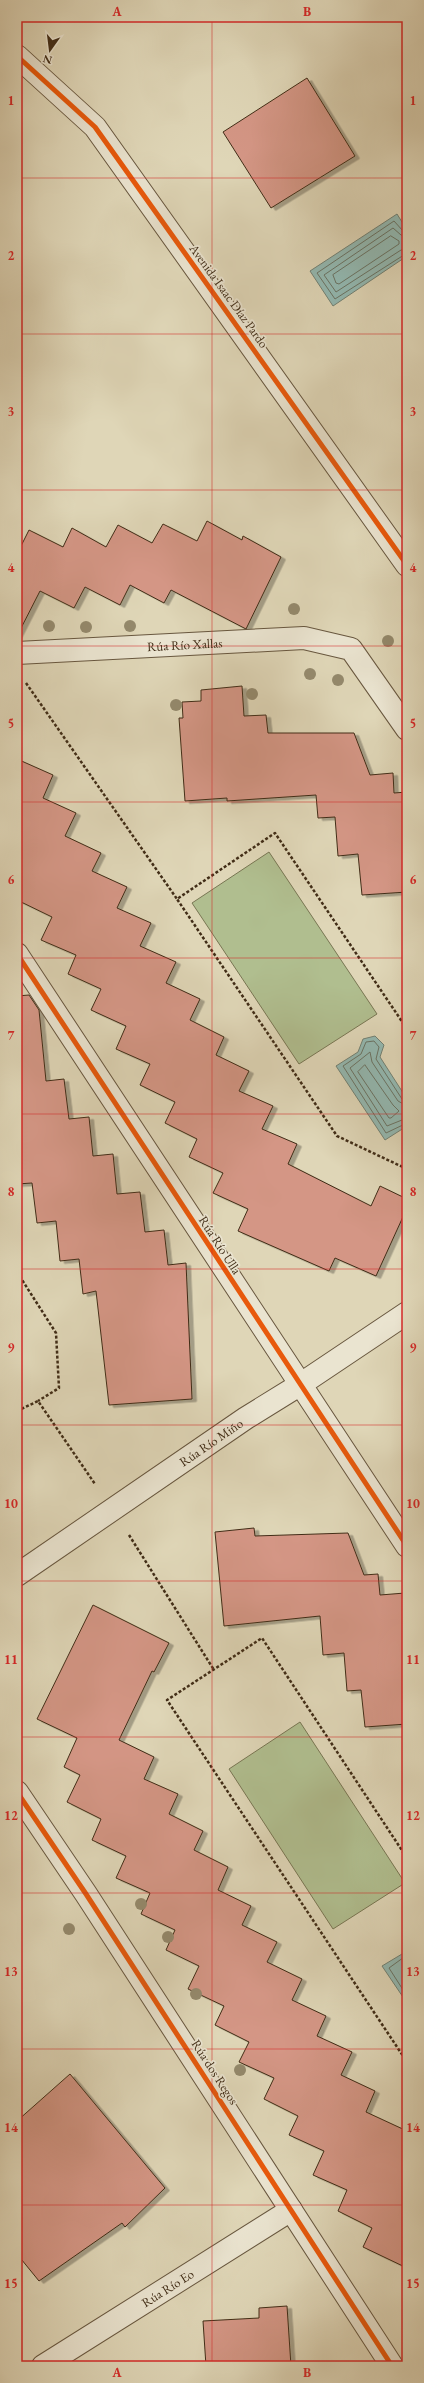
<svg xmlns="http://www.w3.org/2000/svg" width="424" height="2383" viewBox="0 0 424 2383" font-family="'EB Garamond',serif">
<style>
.green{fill:#b0be8f;stroke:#787653}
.water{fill:#93b9b2;stroke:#728174}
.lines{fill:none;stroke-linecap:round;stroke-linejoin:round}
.shore{stroke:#6a7364;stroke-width:1}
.building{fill:#d49685;stroke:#412d17;filter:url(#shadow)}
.minor-casing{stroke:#68573f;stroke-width:24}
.tertiary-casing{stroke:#68573f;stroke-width:24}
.path{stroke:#412d17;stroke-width:2.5;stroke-dasharray:3 2;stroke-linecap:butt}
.minor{stroke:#eae4d0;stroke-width:22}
.tertiary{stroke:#eae4d0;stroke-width:22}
.cycleway-casing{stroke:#eae4d0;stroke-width:8}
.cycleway{stroke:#e8590c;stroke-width:5}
.tree{fill:#94896c}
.grid{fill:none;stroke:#d62828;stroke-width:1;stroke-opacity:0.55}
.labels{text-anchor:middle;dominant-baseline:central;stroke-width:3.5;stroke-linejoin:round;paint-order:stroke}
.street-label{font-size:13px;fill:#412d17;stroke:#eae4d0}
.neatline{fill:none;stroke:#d62828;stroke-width:1.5}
.grid-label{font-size:13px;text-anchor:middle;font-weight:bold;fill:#d62828}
</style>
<defs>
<filter id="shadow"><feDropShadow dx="4.5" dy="2.5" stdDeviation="0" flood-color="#0004"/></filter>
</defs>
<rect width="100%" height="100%" fill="#dfd6b7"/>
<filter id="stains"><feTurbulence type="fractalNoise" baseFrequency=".005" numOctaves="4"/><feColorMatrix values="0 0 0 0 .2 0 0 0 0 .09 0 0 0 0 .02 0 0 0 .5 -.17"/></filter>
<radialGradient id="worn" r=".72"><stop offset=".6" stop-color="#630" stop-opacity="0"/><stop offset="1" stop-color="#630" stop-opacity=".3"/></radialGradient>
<g class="green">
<polygon points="269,852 377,1014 299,1064 192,903"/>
<polygon points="300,1722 405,1883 333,1929 229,1769"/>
</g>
<g class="water">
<polygon points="397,214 407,230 407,256 333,306 310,271"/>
<polygon points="375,1036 384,1045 380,1057 407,1099 407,1126 385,1140 336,1066 358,1052 363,1039"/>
<polygon points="407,1951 407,2003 382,1966"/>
</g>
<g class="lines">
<g class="shore">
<polyline points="407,232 403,231 394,221 317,273 335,299 407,253"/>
<polygon points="391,236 399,241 399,244 339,284 336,283 333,275"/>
<polyline points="407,237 401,235 393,228 324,275 336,292 401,250 407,248"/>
<polygon points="365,1065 393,1105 399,1111 391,1118 389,1118 358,1072"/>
<polyline points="407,1101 402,1099 376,1059 379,1047 374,1041 366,1042 361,1054 343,1066 386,1133 407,1123"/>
<polyline points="407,1106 398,1101 372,1062 370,1052 350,1068 387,1126 407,1118"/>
<polyline points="407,1955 389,1968 407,1996"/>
</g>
</g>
<g class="building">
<polygon points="307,78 355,156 271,208 223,132"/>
<polygon points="207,521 242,540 243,536 281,557 246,629 171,590 164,603 130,585 120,605 85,587 74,608 40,591 17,636 17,554 29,530 63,547 72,528 106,547 118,525 152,543 163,524 197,541"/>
<polygon points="242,686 244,716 266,715 268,733 354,733 370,775 393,773 394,793 407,792 407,892 362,895 358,854 338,856 335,817 318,818 316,795 227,801 227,798 185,801 179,718 183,718 182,702 201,701 201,690"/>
<polygon points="17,759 53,775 43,798 76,813 65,836 101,853 92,871 127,887 117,908 151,923 140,946 176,962 166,983 200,999 190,1020 224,1037 216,1055 249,1071 239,1091 273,1106 262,1129 297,1144 288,1164 371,1206 380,1186 407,1199 407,1208 376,1276 335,1258 329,1271 238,1231 248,1209 213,1193 223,1173 189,1157 197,1139 165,1123 175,1102 140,1085 150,1064 116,1049 126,1026 91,1010 101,989 68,974 76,955 41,940 52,917 17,900"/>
<polygon points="29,995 39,1010 46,1081 64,1079 69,1119 89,1117 93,1156 113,1154 117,1194 140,1192 145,1232 164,1230 168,1265 186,1263 192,1399 109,1405 96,1291 83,1294 79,1259 60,1261 56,1221 37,1223 32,1183 17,1184 17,996"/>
<polygon points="254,1528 255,1536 348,1533 364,1575 378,1574 380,1595 405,1593 407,1618 407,1724 365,1727 361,1690 347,1691 344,1653 323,1655 320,1616 224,1626 215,1532"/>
<polygon points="93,1605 169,1643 154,1672 152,1671 119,1740 154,1757 144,1779 178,1794 169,1814 203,1831 194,1850 228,1867 218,1890 251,1906 242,1925 277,1942 267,1962 302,1979 292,2000 326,2016 317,2036 352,2052 341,2075 375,2091 366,2112 407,2131 407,2268 363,2247 372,2228 338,2211 347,2190 313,2175 324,2151 289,2135 298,2116 264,2099 274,2078 239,2062 249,2042 215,2025 224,2006 188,1989 199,1966 166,1950 175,1930 141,1914 150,1893 116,1878 126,1856 92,1840 101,1819 67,1802 80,1775 64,1767 77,1738 37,1719"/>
<polygon points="70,2074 165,2188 125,2227 122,2223 39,2281 17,2254 17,2121"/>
<polygon points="287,2306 291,2366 206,2366 203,2321 259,2318 259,2308"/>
</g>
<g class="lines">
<defs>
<g id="minor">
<path id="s1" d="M 17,653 L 304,638 L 351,649 L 407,729"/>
<polyline points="17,954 407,1546"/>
<path id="s2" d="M 17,1575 L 246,1418 L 301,1384 L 407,1313"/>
<polyline points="17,1792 86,1894 392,2366"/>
<path id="s3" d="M 43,2366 L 291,2210"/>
</g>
<polyline id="tertiary" points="17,56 95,127 407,565"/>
</defs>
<use href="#minor" class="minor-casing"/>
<use href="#tertiary" class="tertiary-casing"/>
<g class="path">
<polyline points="26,683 177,899"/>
<polyline points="407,1029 275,833 177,899 337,1136 407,1169"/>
<polyline points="17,1272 56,1333 59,1388 38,1401"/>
<polyline points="17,1411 38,1401 95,1484"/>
<polyline points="129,1535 214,1670"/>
<polyline points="407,1858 262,1638 167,1700 407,2062"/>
</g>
<use href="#minor" class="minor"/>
<use href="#tertiary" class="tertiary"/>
<defs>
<g id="cycleway">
<polyline points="17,56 95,127 407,565"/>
<polyline points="17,954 407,1546"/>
<polyline points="17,1792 86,1894 392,2366"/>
</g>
</defs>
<use href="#cycleway" class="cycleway-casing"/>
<use href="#cycleway" class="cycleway"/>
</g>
<g class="tree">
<circle cx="294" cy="609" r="6"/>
<circle cx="49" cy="626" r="6"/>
<circle cx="130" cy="626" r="6"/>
<circle cx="86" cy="627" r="6"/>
<circle cx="388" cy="641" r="6"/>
<circle cx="310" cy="674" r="6"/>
<circle cx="338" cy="680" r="6"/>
<circle cx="252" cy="694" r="6"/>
<circle cx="176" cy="705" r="6"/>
<circle cx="141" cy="1904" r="6"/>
<circle cx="69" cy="1929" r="6"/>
<circle cx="168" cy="1937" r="6"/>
<circle cx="196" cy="1994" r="6"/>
<circle cx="240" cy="2070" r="6"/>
</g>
<path class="grid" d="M 212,17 L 212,2366M 17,178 L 407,178M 17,334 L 407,334M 17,490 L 407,490M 17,646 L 407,646M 17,802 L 407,802M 17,958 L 407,958M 17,1114 L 407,1114M 17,1269 L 407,1269M 17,1425 L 407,1425M 17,1581 L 407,1581M 17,1737 L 407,1737M 17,1893 L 407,1893M 17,2049 L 407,2049M 17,2205 L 407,2205"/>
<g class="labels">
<g class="street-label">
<text transform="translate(229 296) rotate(54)">Avenida Isaac Díaz Pardo</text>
<text stroke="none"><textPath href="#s1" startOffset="168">Rúa Río Xallas</textPath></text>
<text transform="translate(220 1245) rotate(57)">Rúa Río Ulla</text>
<text stroke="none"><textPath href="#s2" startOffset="235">Rúa Río Miño</textPath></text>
<text transform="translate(215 2072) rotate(57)">Rúa dos Regos</text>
<text stroke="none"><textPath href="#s3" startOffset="147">Rúa Río Eo</textPath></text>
</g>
</g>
<rect width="424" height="2383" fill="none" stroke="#dfd6b7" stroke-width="44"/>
<g transform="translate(50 50) rotate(194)" stroke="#eae4d0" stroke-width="3" paint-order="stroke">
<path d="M0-3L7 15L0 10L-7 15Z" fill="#412d17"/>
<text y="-6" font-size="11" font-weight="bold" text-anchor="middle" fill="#412d17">N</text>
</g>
<rect x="22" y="22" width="380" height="2339" class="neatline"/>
<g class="grid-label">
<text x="117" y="16">A</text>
<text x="307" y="16">B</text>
<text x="11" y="105">1</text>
<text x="413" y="105">1</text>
<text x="11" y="260">2</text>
<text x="413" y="260">2</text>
<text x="11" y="416">3</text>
<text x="413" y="416">3</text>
<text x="11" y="572">4</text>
<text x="413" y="572">4</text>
<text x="11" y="728">5</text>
<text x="413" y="728">5</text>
<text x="11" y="884">6</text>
<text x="413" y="884">6</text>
<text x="11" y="1040">7</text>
<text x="413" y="1040">7</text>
<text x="11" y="1196">8</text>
<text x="413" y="1196">8</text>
<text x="11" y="1352">9</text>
<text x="413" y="1352">9</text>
<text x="11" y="1508">10</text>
<text x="413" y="1508">10</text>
<text x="11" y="1664">11</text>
<text x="413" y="1664">11</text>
<text x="11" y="1820">12</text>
<text x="413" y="1820">12</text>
<text x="11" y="1976">13</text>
<text x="413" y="1976">13</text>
<text x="11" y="2132">14</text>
<text x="413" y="2132">14</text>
<text x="11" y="2288">15</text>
<text x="413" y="2288">15</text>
<text x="117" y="2377">A</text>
<text x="307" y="2377">B</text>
</g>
<rect width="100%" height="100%" filter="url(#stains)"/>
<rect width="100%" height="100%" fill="url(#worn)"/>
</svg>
